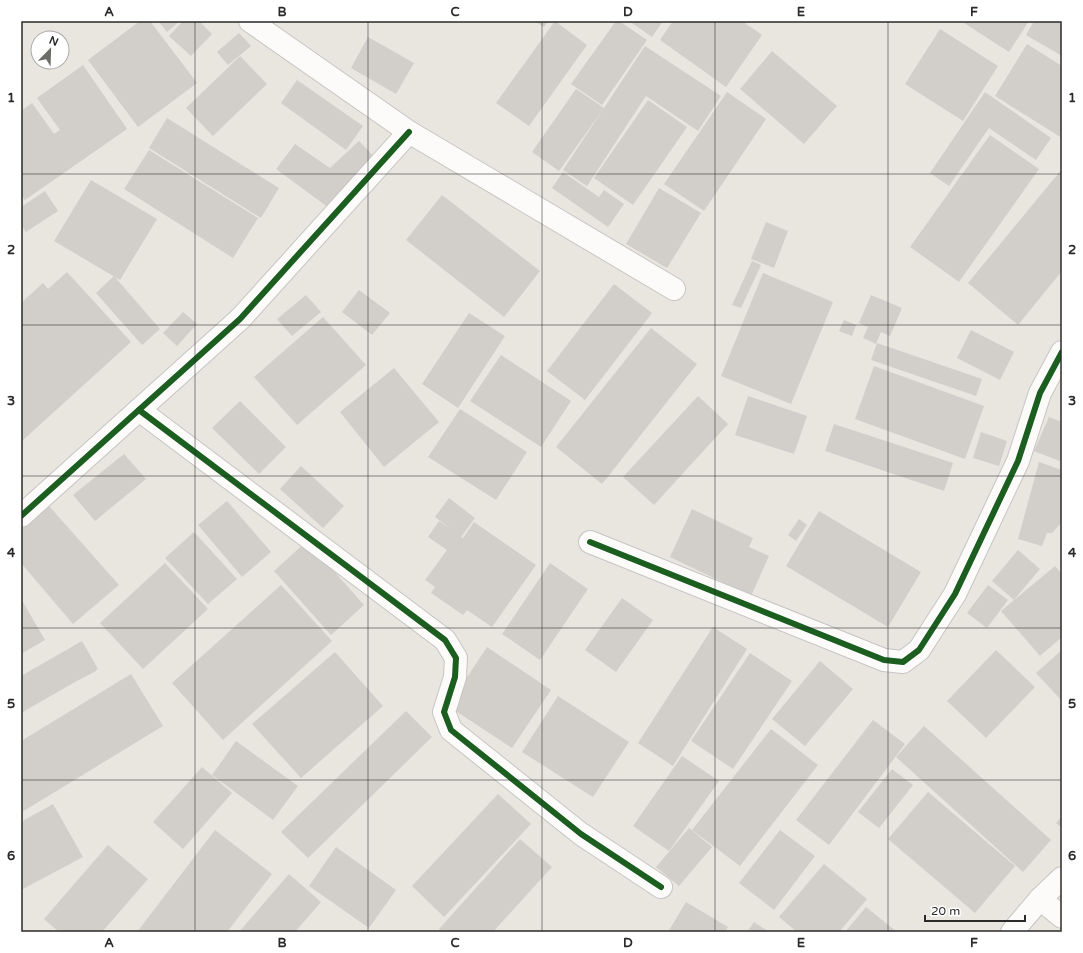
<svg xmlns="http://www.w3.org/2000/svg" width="1083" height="953" viewBox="0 0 1083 953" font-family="'Varela Round',sans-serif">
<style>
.building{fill:#d2cfcb}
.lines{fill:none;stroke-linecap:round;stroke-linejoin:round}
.minor-casing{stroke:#c6c5c5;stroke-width:24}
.minor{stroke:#fcfbfa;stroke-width:22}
.cycleway-casing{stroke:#fff;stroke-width:8}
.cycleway{stroke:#1b5e20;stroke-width:6}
.grid{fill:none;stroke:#2a2a2a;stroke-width:1;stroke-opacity:0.55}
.neatline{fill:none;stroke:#2a2a2a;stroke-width:1.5}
.grid-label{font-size:13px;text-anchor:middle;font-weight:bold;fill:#2a2a2a}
</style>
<rect width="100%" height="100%" fill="#e9e6df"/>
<g class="building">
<polygon points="140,21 150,21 197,83 138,127 88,60"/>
<polygon points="158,21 180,21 167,32"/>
<polygon points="183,21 199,21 212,34 191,56 169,36"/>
<polygon points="534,21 548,21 544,27"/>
<polygon points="555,21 587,45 529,126 496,103"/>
<polygon points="616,21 619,21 647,40 602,105 571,84"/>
<polygon points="629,21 663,21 652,37"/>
<polygon points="673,21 742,21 762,35 726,87 660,40"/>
<polygon points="965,21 1029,21 1009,52 964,23"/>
<polygon points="1034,21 1062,21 1062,56 1026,35"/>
<polygon points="940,29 998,66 963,121 905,84"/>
<polygon points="239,33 251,46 228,65 217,52"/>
<polygon points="368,37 414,63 396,94 351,68"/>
<polygon points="1027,44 1062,66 1062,138 995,96"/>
<polygon points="645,46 721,96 698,131 646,96 587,186 563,170"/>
<polygon points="772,51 837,106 804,144 740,89"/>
<polygon points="240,56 267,84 213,136 186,108"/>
<polygon points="83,65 127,129 25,200 21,195 21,111 32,103 54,134 60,130 37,98"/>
<polygon points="297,80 363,126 346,150 281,103"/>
<polygon points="576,89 604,108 559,171 532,152"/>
<polygon points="727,92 766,119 704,211 664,184"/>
<polygon points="985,92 1051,138 1036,160 989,128 949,186 930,173"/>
<polygon points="648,100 687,127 633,205 594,178"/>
<polygon points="167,118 279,188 261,218 149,148"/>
<polygon points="990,135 1039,169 959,282 910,247"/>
<polygon points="359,141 378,161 329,208 276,169 295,144 330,168"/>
<polygon points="149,150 258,218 233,258 124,189"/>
<polygon points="1062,169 1062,271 1018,325 968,283"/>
<polygon points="563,172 599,197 604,190 624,204 608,227 552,188"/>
<polygon points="91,180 157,219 120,280 54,241"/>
<polygon points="659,188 701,213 667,268 626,244"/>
<polygon points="45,191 58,211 26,232 21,225 21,207"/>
<polygon points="442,195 540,271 504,317 406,240"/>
<polygon points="766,222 788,231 774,268 751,259"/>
<polygon points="752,261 761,265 741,308 732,305"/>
<polygon points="67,272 131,342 22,441 21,440 21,303 43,283 48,289"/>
<polygon points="763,273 833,302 791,404 721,376"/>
<polygon points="114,276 160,329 142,345 96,293"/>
<polygon points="614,284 652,313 585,400 547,371"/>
<polygon points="359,290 390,313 372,335 342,312"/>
<polygon points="306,295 321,312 292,336 277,319"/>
<polygon points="871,295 902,308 890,336 881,332 876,344 863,338 868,327 859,323"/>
<polygon points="183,312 197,324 177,346 163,333"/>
<polygon points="469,313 505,336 458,408 422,384"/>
<polygon points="323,317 366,365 297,425 254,377"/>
<polygon points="844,320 856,325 852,336 839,331"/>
<polygon points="651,328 697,364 602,484 556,447"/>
<polygon points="971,330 1014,352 1000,380 957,358"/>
<polygon points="877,343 982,379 976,396 871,360"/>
<polygon points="501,355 571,401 541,447 470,401"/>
<polygon points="874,366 984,406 965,459 855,419"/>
<polygon points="394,368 439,422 384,467 340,412"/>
<polygon points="698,396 728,424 654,505 623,477"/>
<polygon points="748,396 807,416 794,454 735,435"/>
<polygon points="240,401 286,447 259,474 212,428"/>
<polygon points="460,409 527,452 496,500 428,457"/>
<polygon points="1049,417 1062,422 1062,462 1034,451"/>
<polygon points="834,424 953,463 944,491 825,451"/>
<polygon points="981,432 1007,441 999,466 973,458"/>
<polygon points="124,454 146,479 95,521 73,495"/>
<polygon points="1039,462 1062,470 1062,522 1052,533 1047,533 1042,546 1018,539"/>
<polygon points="301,466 344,506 323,528 280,489"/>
<polygon points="449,498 475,518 461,537 463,538 474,522 536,565 492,627 467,610 463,615 431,593 435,587 425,580 447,550 428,537 439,521 451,529 435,517"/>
<polygon points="227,501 271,552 242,577 198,525"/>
<polygon points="49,506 119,585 73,624 21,563 21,530"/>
<polygon points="692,509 753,538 749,547 769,556 751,596 670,557"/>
<polygon points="819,511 921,572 888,627 786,566"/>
<polygon points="799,519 807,525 796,541 788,535"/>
<polygon points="194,532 237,579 208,604 165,558"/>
<polygon points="307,541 364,605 331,635 274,571"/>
<polygon points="1018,550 1040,569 1014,600 992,581"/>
<polygon points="165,563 208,609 143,669 100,623"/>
<polygon points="550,563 588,589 540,660 502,634"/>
<polygon points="1055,566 1062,574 1062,637 1040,656 1001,611"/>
<polygon points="281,585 332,641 223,740 172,683"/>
<polygon points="988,585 1008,600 987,628 967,613"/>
<polygon points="622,598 653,620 616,672 585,650"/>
<polygon points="21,599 45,640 21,654"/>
<polygon points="713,627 747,649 673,766 638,743"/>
<polygon points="82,641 98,669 96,670 96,671 75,682 21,713 21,676"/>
<polygon points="487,647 551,690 512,748 448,706"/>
<polygon points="996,650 1035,687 986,738 947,701"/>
<polygon points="1062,650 1062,701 1036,673"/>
<polygon points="335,652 383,706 301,778 252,724"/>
<polygon points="750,653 792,681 733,769 691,741"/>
<polygon points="820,661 853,689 805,746 772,719"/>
<polygon points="131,674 163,726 22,812 21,811 21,741"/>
<polygon points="558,696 629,742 593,797 522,752"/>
<polygon points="406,711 432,737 308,858 281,832"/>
<polygon points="873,720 905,744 829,845 796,820"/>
<polygon points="924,726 1051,840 1023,872 896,757"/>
<polygon points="771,729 818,765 740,866 692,830"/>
<polygon points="236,741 298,786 273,820 212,775"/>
<polygon points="682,756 719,781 669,851 633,826"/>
<polygon points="202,767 232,793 183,849 153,822"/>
<polygon points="892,769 913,785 879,828 858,812"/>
<polygon points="928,792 1015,866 975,913 888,839"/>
<polygon points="498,794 531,824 444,917 412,886"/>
<polygon points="53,804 83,857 21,890 21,822"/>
<polygon points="1062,816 1062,828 1056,823"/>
<polygon points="689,828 712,847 679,886 656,867"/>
<polygon points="215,830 272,874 227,932 137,932"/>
<polygon points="780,830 815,856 774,910 739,883"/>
<polygon points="520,839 552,867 493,932 443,932 439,929"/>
<polygon points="108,845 148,879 102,932 59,932 44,919"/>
<polygon points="336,847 396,890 369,928 309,886"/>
<polygon points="824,864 867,899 839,932 797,932 779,917"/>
<polygon points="289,874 321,902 295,932 239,932"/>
<polygon points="686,902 728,927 725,932 668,932"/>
<polygon points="866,907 897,932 845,932"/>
<polygon points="754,922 769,932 747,932"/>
</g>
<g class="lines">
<defs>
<g id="minor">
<polyline points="250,21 409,132 674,289"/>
<polyline points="139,410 445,640 456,658 455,677 444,712 451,730 581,834 661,887"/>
<polyline points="21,516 240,319 409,132"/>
<polyline points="590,542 884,660 903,662 919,650 955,594 1018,461 1040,393 1062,352"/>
<polyline points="1040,899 1062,917"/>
<polyline points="1012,932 1040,899 1062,878"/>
</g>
</defs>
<use href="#minor" class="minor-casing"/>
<use href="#minor" class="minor"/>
<defs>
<g id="cycleway">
<polyline points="139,410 445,640 456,658 455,677 444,712 451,730 581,834 661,887"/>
<polyline points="21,516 240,319 409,132"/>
<polyline points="590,542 884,660 903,662 919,650 955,594 1018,461 1040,393 1062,352"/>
</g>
</defs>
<use href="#cycleway" class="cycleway-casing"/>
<use href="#cycleway" class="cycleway"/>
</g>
<path class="grid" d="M 195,21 L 195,932M 368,21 L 368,932M 542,21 L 542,932M 715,21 L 715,932M 888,21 L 888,932M 21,174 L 1062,174M 21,325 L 1062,325M 21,476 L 1062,476M 21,628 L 1062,628M 21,780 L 1062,780"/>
<rect width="1083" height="953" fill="none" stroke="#ffffff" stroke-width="44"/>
<g transform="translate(50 50) rotate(23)"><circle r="19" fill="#ffffff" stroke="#aaaaaa"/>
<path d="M0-3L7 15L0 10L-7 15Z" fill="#6d6c69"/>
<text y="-6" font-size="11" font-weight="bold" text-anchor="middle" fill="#2a2a2a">N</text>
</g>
<path d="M925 915v6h100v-6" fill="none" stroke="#2a2a2a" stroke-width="2"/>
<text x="931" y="915" font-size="12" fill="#2a2a2a" stroke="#ffffff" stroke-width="3" paint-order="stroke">20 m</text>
<rect x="22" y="22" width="1039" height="909" class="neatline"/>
<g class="grid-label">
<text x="109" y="16">A</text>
<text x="282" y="16">B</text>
<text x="455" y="16">C</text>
<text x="628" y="16">D</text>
<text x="801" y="16">E</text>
<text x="974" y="16">F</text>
<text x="11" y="102">1</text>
<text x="1072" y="102">1</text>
<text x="11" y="254">2</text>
<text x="1072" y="254">2</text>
<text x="11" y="405">3</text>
<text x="1072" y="405">3</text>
<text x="11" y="557">4</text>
<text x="1072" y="557">4</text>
<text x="11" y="708">5</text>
<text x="1072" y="708">5</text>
<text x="11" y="860">6</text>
<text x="1072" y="860">6</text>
<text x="109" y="947">A</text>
<text x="282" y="947">B</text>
<text x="455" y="947">C</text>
<text x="628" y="947">D</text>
<text x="801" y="947">E</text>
<text x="974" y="947">F</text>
</g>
</svg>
